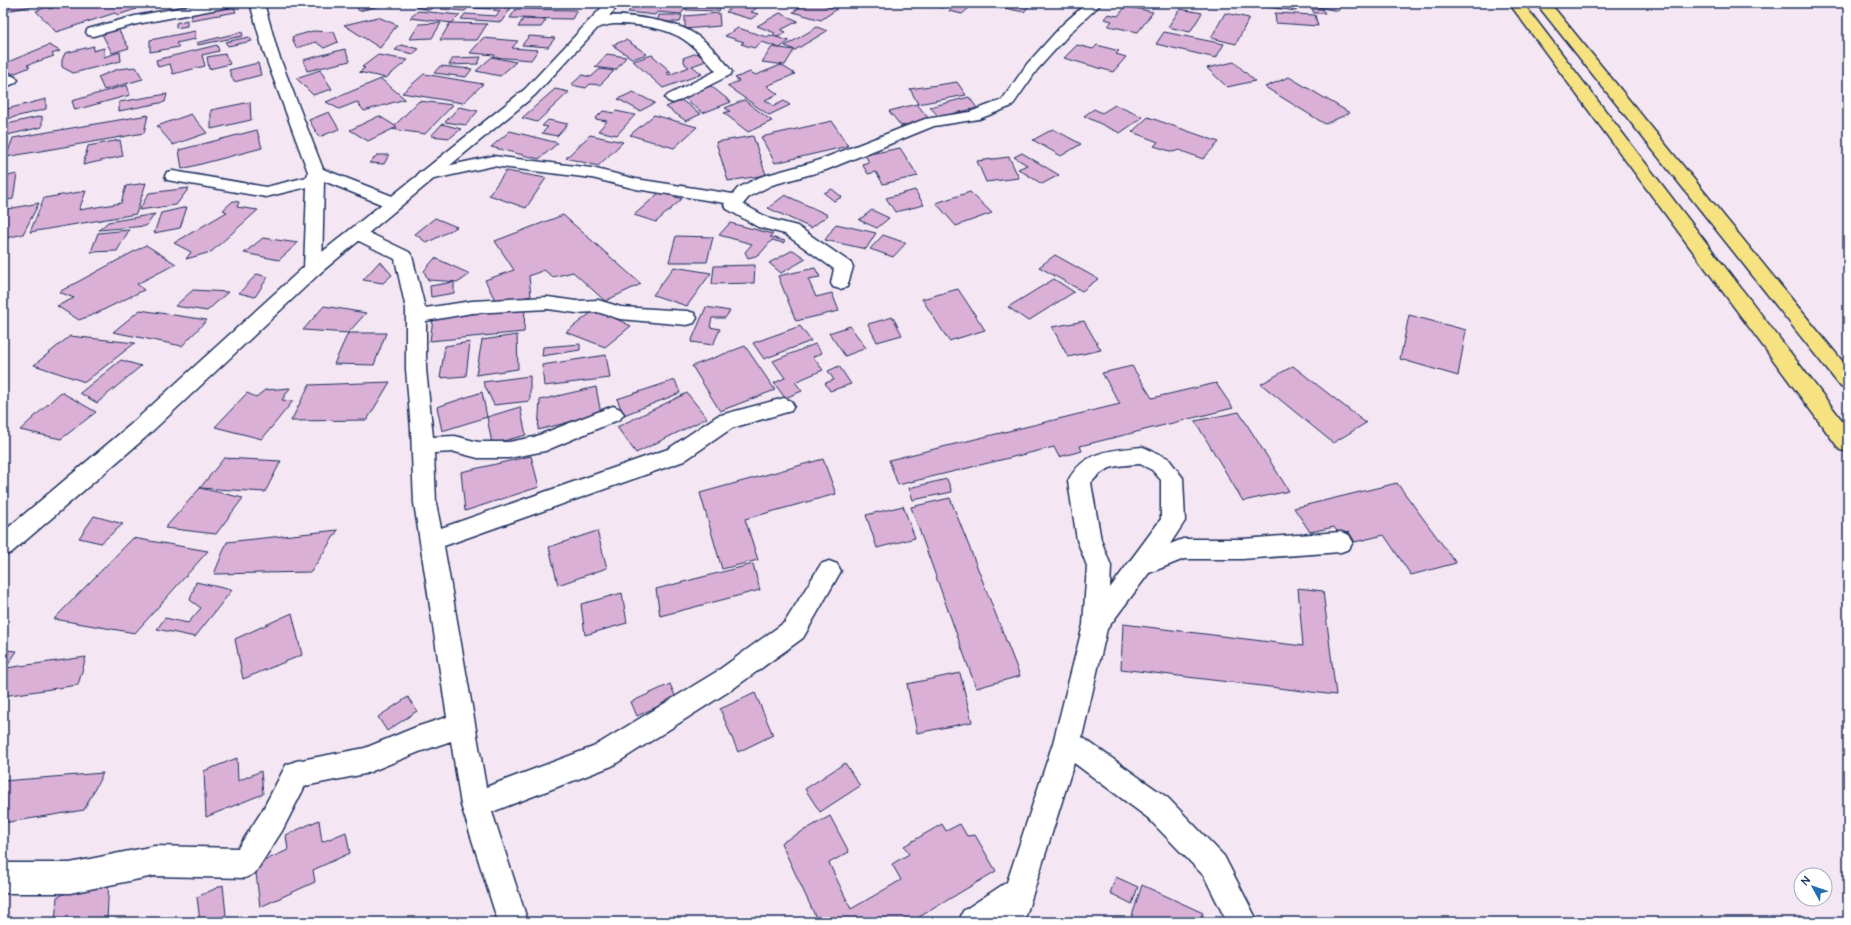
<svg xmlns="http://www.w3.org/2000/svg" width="1851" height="925" viewBox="0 0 1851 925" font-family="'Architects Daughter',sans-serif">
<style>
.building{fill:#dab0d7;stroke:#1b2f5e}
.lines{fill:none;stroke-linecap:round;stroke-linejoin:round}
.minor-casing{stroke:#1b2f5e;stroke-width:3}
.secondary-casing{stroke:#1b2f5e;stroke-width:3}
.primary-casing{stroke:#1b2f5e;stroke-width:3}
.minor{fill:#fff;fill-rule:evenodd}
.secondary{fill:#fff;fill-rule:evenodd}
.primary{fill:#f6e281;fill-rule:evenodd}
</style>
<rect width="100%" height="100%" fill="#f4e7f3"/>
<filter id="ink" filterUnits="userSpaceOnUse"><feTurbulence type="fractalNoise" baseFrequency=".025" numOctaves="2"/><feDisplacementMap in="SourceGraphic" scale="8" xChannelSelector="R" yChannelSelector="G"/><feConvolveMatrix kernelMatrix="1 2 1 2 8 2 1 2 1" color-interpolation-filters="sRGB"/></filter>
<g filter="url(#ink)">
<g class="building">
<polygon points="3,3 35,3 36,5 3,12"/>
<polygon points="62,3 68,5 73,3 129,3 136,9 118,15 115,13 56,32 36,11 47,7 49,9 53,8 52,6"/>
<polygon points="142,3 157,3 142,8 138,5"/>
<polygon points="309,3 327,3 310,7"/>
<polygon points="354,3 391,3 359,11"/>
<polygon points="422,3 434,3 439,4 429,10 416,7"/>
<polygon points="447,3 473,3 465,11 441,9"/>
<polygon points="477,3 495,3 491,9 473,8"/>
<polygon points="512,3 536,3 533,7 510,6"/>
<polygon points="635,3 676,3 675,5 687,6 681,14 657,12 655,15 628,12"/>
<polygon points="689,3 722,3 719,11 686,10"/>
<polygon points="738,3 769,3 772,4 769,7 761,5 751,12 758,14 751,19 726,12"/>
<polygon points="806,3 817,3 837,9 821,20 793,12"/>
<polygon points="918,3 947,3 943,8"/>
<polygon points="958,3 975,3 962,14 949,11"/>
<polygon points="997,3 1020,3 1029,6 1024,12 994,6"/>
<polygon points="1222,3 1242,3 1240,7"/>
<polygon points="1260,3 1298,3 1296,11 1260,6"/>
<polygon points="1314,3 1342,3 1338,11 1313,6"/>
<polygon points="1126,6 1153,12 1138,32 1108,26 1112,21 1104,19 1108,14 1118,16"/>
<polygon points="221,7 223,9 234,7 236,12 190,20 193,13"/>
<polygon points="496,7 511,8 501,22 461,19 465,14 496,16 500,11 493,10"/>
<polygon points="516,9 577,10 572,19 510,18"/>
<polygon points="1180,9 1202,13 1190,32 1168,27"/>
<polygon points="1312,9 1322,9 1325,13 1314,13"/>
<polygon points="418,11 460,15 452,23 410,18"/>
<polygon points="719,13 720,26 685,29 685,16"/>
<polygon points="780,13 798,21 781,30 786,32 778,37 773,35 775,33 757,26"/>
<polygon points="1225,13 1249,18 1236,44 1211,38"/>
<polygon points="1275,13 1315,15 1318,26 1276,23"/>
<polygon points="659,15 682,15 680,22 657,22"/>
<polygon points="378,17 397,25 380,48 344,25"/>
<polygon points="523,19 546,20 541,27 518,27"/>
<polygon points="187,20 187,26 176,28 176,23"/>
<polygon points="441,23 432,38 410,39 419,24"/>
<polygon points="450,23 487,24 477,40 440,40"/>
<polygon points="817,27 827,31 795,50 785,46"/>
<polygon points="738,28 767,37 770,35 789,41 780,48 762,42 754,48 741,44 744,42 725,36"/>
<polygon points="118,29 129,48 112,53 102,34"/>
<polygon points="195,31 195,39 176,43 179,47 150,52 150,40"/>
<polygon points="313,31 334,32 338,42 324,48 316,42 296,48 292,37"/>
<polygon points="242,32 243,36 198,45 196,43"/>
<polygon points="1164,32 1224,44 1216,58 1156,44"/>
<polygon points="529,36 555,38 548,47 522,45"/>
<polygon points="249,37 252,41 228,46 225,42"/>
<polygon points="483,38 518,41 512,48 538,50 531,60 493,57 495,55 470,53"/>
<polygon points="626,40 647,54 633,59 612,45"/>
<polygon points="49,45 60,51 52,54 54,56 27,65 30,67 13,74 3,68 3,64"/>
<polygon points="217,45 219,51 202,55 205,66 173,74 170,64 158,67 156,60"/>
<polygon points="401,45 419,49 413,54 395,50"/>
<polygon points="1077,45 1093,49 1097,45 1119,51 1116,54 1126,57 1113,72 1064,58"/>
<polygon points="94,46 93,51 104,48 104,57 120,52 121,61 73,73 62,67 62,60 65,53"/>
<polygon points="772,47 794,50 785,65 762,62"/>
<polygon points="345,49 350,61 307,71 303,60"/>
<polygon points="697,53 706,61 692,66 702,74 663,88 633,61 652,55 671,72 667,73 669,75 689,67 685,64 683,58"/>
<polygon points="225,54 230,64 209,69 207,57"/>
<polygon points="607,54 626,57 616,70 595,67"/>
<polygon points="378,55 408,60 386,78 359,72 365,68 362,67"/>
<polygon points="481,57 478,64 449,65 453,58"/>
<polygon points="492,57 516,62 500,76 476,71"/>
<polygon points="1234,62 1255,81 1227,87 1207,68"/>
<polygon points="258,63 261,75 234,82 229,70"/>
<polygon points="781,65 795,74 767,86 778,94 765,100 774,106 784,101 790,105 769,115 727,86 739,81 735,78 750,72 756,75"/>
<polygon points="440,66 472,69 466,77 434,73"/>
<polygon points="136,67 143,79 104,90 98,77 118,69"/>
<polygon points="600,69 614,71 600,85 590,84 586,88 571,85 582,75 591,77"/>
<polygon points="320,70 332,89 313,95 296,78"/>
<polygon points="424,74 483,84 463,103 402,93"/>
<polygon points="1289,77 1350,113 1325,124 1265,87"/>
<polygon points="381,79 405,99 364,111 357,102 339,109 326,102"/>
<polygon points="957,82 966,95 918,104 910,89"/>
<polygon points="127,85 130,95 75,110 72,101"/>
<polygon points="711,86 731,102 703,113 683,97"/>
<polygon points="555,89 569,92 537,122 522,118"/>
<polygon points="633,92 655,103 640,111 618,99"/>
<polygon points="167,94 165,102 119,111 119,102"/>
<polygon points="969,97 977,108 939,117 930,107"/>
<polygon points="46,99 46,109 3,120 3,110"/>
<polygon points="681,100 701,114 686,121 666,107"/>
<polygon points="744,100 772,121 748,132 724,113 730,111 725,108"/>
<polygon points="419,101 453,105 425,134 391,129"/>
<polygon points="250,102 251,120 211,129 211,110"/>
<polygon points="917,104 929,119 901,126 889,111"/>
<polygon points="1115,105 1143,117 1120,133 1084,116 1094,109 1102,113"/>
<polygon points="459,107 478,111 466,125 445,122"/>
<polygon points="603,111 614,113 616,111 635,115 617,135 598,131 607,121 595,119"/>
<polygon points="329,112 339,129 319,137 309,120"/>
<polygon points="191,114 207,133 173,145 157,126"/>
<polygon points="148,115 144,133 6,157 13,138"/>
<polygon points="654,115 697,127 674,148 630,135"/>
<polygon points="42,116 42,127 3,136 3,125"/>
<polygon points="379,116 397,127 368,141 350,130"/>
<polygon points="1148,117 1219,142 1203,159 1179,150 1173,152 1154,146 1158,142 1132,132"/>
<polygon points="548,120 568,124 557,136 542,133 548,127 542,126"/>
<polygon points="832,121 848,146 775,163 761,137"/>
<polygon points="442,124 461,129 450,138 431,136"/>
<polygon points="1053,129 1081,144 1061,156 1033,140"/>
<polygon points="257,130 262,148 182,169 179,150"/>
<polygon points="510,131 558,143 539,159 491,147"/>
<polygon points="590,135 623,142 598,166 566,158"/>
<polygon points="753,136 766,175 728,181 716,142"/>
<polygon points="120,140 123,156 83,165 88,146"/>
<polygon points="900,148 918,176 883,184 876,172 868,174 862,164 869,162 865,155"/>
<polygon points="1022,153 1059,175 1042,184 1018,169 1027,165 1014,157"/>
<polygon points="377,155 389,155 384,164 369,163"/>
<polygon points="1009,157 1019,178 986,182 977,161"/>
<polygon points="506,171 546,178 526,208 489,195"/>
<polygon points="17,174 13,199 3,201 3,177"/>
<polygon points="146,183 136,214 30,232 44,198 86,191 79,210 121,203 126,186"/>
<polygon points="189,188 176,205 139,210 149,193"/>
<polygon points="832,189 842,197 834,201 824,193"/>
<polygon points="915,190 924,205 895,212 886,198"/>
<polygon points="660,192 682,199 656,222 634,215"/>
<polygon points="970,192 992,213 956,226 936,203"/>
<polygon points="785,195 828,215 811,228 768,208"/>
<polygon points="233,201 239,202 237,207 258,210 211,252 186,259 191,252 174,243 227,212 223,210"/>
<polygon points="39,203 23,234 3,239 3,210"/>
<polygon points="187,207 180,228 154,233 161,213"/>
<polygon points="872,210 889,218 877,228 859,220"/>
<polygon points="155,214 146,226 99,230 108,222"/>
<polygon points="563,215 641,284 605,301 573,272 553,277 544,270 529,276 531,296 497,304 485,280 514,270 495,241"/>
<polygon points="435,218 457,227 427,243 415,234"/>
<polygon points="730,223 773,234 770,237 785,241 783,243 772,240 759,255 748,258 745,252 752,244 719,235"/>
<polygon points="836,224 876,233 866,249 825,240"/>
<polygon points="129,230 117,251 91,252 98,233"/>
<polygon points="883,235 906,243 893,257 870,249"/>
<polygon points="676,236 713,237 707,262 669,262"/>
<polygon points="263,238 298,243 279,260 244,253"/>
<polygon points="146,245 176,264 137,284 144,290 95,314 79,320 57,306 74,298 59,292"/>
<polygon points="793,250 806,259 781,273 769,263"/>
<polygon points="1055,255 1098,279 1082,291 1039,267"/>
<polygon points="435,258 470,274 459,282 428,280 424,271"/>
<polygon points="380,261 392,275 383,283 363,280"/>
<polygon points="755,265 754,283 712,284 714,266"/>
<polygon points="674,267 711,273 687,306 653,295"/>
<polygon points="815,268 820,277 808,279 816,297 832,293 839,311 796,321 778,276"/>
<polygon points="257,274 268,277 255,297 239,293"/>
<polygon points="1054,279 1074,292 1028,321 1008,307"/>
<polygon points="454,282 454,293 431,297 430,286"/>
<polygon points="958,289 985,330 949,341 922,299"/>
<polygon points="193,290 228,292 207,311 175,306"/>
<polygon points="324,306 366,313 348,333 303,330"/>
<polygon points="525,307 524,332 430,341 433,319"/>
<polygon points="706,307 730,311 725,318 712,318 710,327 720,329 713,345 691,342"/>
<polygon points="596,309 631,326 605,347 566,332"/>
<polygon points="140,310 207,320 182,346 113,332"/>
<polygon points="1409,315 1466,330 1458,376 1400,359"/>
<polygon points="893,317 902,335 877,342 868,324"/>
<polygon points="1084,321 1101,350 1068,357 1052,327"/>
<polygon points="800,326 811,341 764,359 753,343"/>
<polygon points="850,326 866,348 845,356 829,333"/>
<polygon points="348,333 386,333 374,365 334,364"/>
<polygon points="517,335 518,369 476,375 482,340"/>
<polygon points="70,336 135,343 85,382 34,365"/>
<polygon points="470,342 466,376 440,378 445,346"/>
<polygon points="580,344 580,350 542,356 543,347"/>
<polygon points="815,344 822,353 813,357 823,370 795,382 802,391 785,398 774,383 785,378 773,361"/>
<polygon points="745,346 775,390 720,411 692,366"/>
<polygon points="606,355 610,378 544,386 542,365"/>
<polygon points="121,360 141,366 97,403 80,393"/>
<polygon points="839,366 851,384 830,391 825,383 834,380 828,371"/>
<polygon points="1132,366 1152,398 1216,383 1233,408 1080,446 1082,451 1059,457 1054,447 898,485 889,460 1120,404 1102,373"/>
<polygon points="1293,366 1366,423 1333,443 1261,384"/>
<polygon points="530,376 530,401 494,405 483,382"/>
<polygon points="675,380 680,393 624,415 617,399"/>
<polygon points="390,382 367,420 291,421 309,385"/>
<polygon points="596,387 601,414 538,430 540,400"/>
<polygon points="290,388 282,400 293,401 262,439 215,427 247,393 256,397 265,390"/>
<polygon points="61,392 96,412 61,439 20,430"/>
<polygon points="482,392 487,417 442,431 437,407"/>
<polygon points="687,393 707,418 636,453 617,427"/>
<polygon points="520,407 526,435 492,444 487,417"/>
<polygon points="1239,412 1289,491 1243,501 1195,421"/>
<polygon points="531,456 539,487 465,511 461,472"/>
<polygon points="224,458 281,461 265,492 200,488"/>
<polygon points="823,459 836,494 745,519 758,560 722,569 700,493"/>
<polygon points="947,479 952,492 913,500 909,488"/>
<polygon points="1397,483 1456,563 1411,575 1384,535 1355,542 1349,532 1340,535 1334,527 1310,532 1294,508"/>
<polygon points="200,488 243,498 216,534 165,528"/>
<polygon points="950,498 1020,676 976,688 911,507"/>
<polygon points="903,506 915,538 877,548 866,515"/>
<polygon points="94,516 123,524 101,543 79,538"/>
<polygon points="338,530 311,572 214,574 227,542"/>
<polygon points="597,531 607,568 558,585 549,547"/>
<polygon points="133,538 208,551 135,633 54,619"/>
<polygon points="753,564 760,590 660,616 656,589"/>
<polygon points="196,582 232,590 195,637 157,629 165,618 188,623 201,608 190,600"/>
<polygon points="1298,588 1323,591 1336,695 1121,669 1123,624 1303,646"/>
<polygon points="622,593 627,623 585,635 581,604"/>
<polygon points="292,613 302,655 243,679 235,639"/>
<polygon points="3,650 17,651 3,672"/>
<polygon points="86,657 78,685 3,696 3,676 6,668"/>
<polygon points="960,673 972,722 917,733 907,684"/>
<polygon points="670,684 676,698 637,716 631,702"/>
<polygon points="755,693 773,735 738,752 720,709"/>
<polygon points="408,697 417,711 387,731 378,717"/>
<polygon points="237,758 238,781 261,771 263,794 206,817 204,771"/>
<polygon points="845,763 860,786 820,812 805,789"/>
<polygon points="103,773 84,810 3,823 3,781"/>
<polygon points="830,816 849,852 829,863 851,909 901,880 892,864 909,854 904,846 942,824 946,831 960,824 967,836 975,835 996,871 911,922 818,922 781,843"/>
<polygon points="319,820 322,842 346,832 350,853 313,870 315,882 260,907 255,865 288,850 286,835"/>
<polygon points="109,876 107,922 55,922 57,897"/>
<polygon points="1116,877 1138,887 1132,904 1110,893"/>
<polygon points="223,885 226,915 210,922 200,922 197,897"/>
<polygon points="1142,885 1203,913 1200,922 1130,922"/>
</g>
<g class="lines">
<defs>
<g id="minor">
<polygon points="206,3 236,3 234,6 229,7 137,24 93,36 88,35 86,32 88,29 135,16"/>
<polygon points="250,3 264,3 278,53 323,169 400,199 403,203 400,207 394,208 388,207 324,181 322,269 320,273 313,275 306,273 304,269 307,187 266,197 173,181 167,180 165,176 167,172 173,171 266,187 307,177 308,172 264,53"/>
<polygon points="1087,3 1102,3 1073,30 1037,70 1012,106 979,119 934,126 826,170 772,185 750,196 743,204 770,219 797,226 851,263 853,267 847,287 840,289 833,287 831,283 834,269 785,234 758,227 727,209 724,205 725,203 636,189 592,178 493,166 425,181 419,180 417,176 419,172 493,156 592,168 636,179 733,194 738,188 760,177 814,162 925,119 970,112 1002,100 1027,64 1063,24"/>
<path d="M 605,16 C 627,14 675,21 693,33 C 708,42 723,58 732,72 L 730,75 L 678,101 L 673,103 L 668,101 L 665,98 L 668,95 L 716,71 C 706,60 696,47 683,39 C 665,27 635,24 615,24 C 605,24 597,30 588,28 L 586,25 L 588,22 Z"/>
<polygon points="10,75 15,77 18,80 15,83 3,88 3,78"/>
<polygon points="357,227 409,252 412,256 425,308 472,301 548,297 576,301 598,300 621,307 687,311 694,313 697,318 694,323 687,325 620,319 597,312 576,313 548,309 472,313 426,321 426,369 433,437 455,436 478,442 509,442 534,437 613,406 620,409 624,414 620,419 545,451 509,458 478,458 455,452 434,453 436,503 441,528 668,449 717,416 784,398 791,401 794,406 791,411 732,428 684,461 444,546 486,787 593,747 716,672 785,622 821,564 829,561 837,564 841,571 837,578 803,638 734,688 612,766 492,812 528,922 498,922 461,805 451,741 419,752 365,774 305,786 282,831 255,873 245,878 154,876 70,893 3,893 3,863 70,863 154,846 238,848 262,811 286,765 296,761 365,748 416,727 447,717 414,503 411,430 406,369 406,309 395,259 351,237 348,233 351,229"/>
<path d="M 1143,447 L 1168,458 L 1183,478 L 1185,521 L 1170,544 L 1183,539 L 1242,539 L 1341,532 L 1349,535 L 1353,542 L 1349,549 L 1341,552 L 1242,559 L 1184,559 L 1149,573 L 1107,629 L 1082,737 L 1168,798 L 1224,856 L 1258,922 L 1227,922 L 1204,876 L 1148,818 L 1074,763 L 1024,922 L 959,922 L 963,911 L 1007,882 L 1053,743 L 1083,625 L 1087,566 L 1077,540 L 1068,481 C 1084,450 1112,450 1143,447 ZM 1140,464 L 1152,470 L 1161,480 L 1161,519 L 1110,588 L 1111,566 L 1101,540 L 1091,483 C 1107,464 1117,466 1140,464 Z"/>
</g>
<polygon id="secondary" points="606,3 621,3 535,95 320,273 145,438 11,553 3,556 3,532 129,426 306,265 525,89"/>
<g id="primary">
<polygon points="1509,3 1523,3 1848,428 1848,452 1840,450"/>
<polygon points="1536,3 1550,3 1848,368 1848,389 1841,387"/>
</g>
</defs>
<use href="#minor" class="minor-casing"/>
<use href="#secondary" class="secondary-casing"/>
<use href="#primary" class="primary-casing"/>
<use href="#minor" class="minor"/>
<use href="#secondary" class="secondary"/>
<use href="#primary" class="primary"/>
</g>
</g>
<rect width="1851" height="925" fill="none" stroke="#fff" stroke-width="16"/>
<rect x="8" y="8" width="1835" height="909" fill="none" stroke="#1b2f5e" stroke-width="1.5" filter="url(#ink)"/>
<g transform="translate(1813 887) rotate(310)"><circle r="19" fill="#ffffff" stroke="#a4acbf"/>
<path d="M0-3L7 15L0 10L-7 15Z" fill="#1f6fb2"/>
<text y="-6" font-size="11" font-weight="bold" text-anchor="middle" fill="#1b2f5e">N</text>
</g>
</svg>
